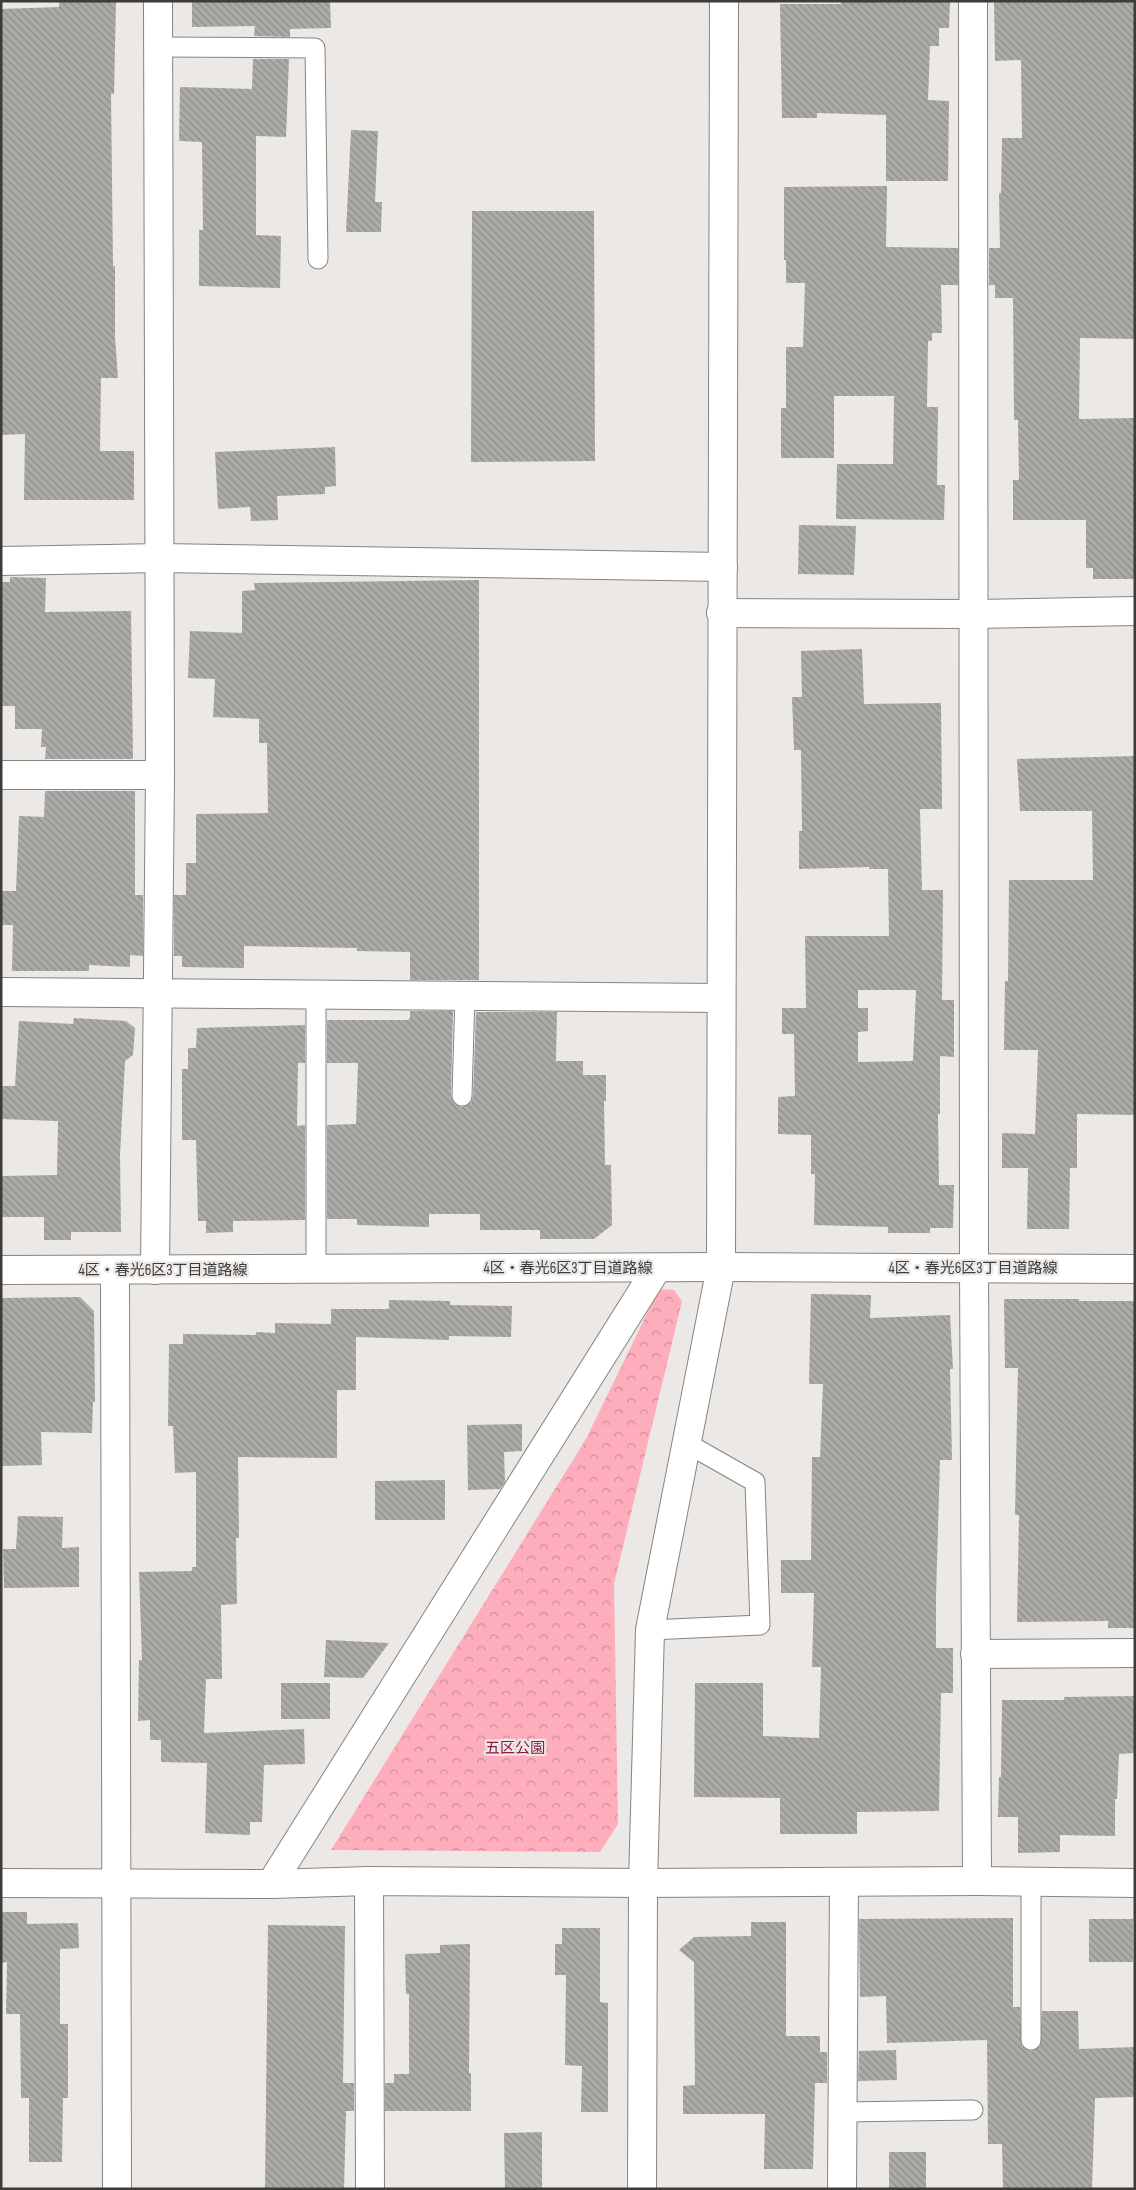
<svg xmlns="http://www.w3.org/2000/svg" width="1136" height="2190" viewBox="0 0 1136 2190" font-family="'Sofia Sans Condensed','Noto Sans JP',sans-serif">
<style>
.forest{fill:url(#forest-crowns)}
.building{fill:url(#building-back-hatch);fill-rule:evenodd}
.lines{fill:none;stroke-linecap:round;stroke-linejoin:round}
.service-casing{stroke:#868481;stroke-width:21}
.minor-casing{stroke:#868481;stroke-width:30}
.service{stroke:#fff;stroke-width:19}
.minor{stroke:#fff;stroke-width:28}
.labels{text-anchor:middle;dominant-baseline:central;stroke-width:4.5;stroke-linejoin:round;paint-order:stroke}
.street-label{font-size:15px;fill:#3d3c3b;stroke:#ebe8e6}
.park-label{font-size:15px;fill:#8e1840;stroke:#ebe8e6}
</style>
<defs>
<pattern id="forest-crowns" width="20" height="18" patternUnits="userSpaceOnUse" patternTransform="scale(1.25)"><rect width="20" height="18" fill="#feadbc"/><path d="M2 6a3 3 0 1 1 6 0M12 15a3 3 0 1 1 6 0" fill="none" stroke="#cf8e9a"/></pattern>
<pattern id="building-back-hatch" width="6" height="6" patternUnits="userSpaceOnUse" patternTransform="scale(1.25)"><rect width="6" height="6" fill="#ababa8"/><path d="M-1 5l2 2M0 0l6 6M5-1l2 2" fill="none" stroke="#8c8c8a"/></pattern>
</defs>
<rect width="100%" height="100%" fill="#ebe8e6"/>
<polygon class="forest" points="659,1289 674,1290 682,1301 614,1584 618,1824 600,1852 331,1850 586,1439"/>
<g class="building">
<polygon points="59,1 116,1 114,94 111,94 113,266 115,266 115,337 118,378 101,378 100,451 134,451 134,500 24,500 25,434 1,435 1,9 59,7"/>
<polygon points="192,1 330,1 331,28 290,29 290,37 254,36 255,26 192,27"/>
<polygon points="841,1 950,1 949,28 939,28 939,46 930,46 928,100 949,101 948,181 886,181 886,115 817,113 817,118 782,118 780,4 841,4"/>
<polygon points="994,1 1135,1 1135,339 1080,338 1079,419 1135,418 1135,579 1093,579 1093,568 1086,568 1086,520 1013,520 1013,480 1019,480 1018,420 1014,420 1013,298 995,298 995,285 989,285 989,248 1000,248 999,193 1001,193 1002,138 1022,138 1021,60 995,61"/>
<polygon points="253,59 289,59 286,137 256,136 256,235 281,236 280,288 199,286 199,230 203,230 202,142 179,141 180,87 252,89"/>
<polygon points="351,130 378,131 375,202 382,202 381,232 346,232"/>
<polygon points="887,186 886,247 958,248 958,285 941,285 942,333 932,333 932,341 928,341 927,407 938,407 937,485 945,485 944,520 836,519 837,464 893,464 894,396 834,396 834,458 781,458 781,408 786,408 786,347 803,347 805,283 786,283 786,260 784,260 784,187"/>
<polygon points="472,211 594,211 595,461 471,462"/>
<polygon points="335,447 336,486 325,487 325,494 277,496 278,520 251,521 250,507 218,509 215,452"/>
<polygon points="799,525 856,526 854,575 798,574"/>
<polygon points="10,577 46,578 45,612 131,611 133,759 45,759 46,747 41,747 42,729 15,729 15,706 1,706 1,582 10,582"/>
<polygon points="479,580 479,980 410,980 410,952 357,951 357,948 244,946 244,968 182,967 182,956 174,956 174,895 186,895 186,863 196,863 196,814 268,813 267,743 259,743 259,719 213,717 215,679 188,678 190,631 242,633 242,591 255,590 254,583"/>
<path d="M 862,649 L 864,704 L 941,703 L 942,809 L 920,809 L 922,890 L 943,890 L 942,1000 L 954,1000 L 954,1057 L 940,1056 L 940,1114 L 938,1114 L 939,1185 L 954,1185 L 953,1228 L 930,1228 L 930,1233 L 888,1233 L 888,1227 L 814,1225 L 815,1174 L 811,1174 L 811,1135 L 778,1134 L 778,1097 L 795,1096 L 794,1034 L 782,1034 L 782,1008 L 806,1008 L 805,936 L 889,936 L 888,869 L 869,869 L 869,867 L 799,869 L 799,831 L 802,831 L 801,750 L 794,750 L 792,697 L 802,697 L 801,651 ZM 858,990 L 916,990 L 913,1061 L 858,1062 L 858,1032 L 868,1031 L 868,1008 L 858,1008 Z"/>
<polygon points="1135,756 1135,1115 1077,1114 1077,1168 1070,1168 1069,1229 1027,1229 1028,1168 1002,1168 1002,1133 1035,1134 1038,1050 1004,1050 1005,981 1008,981 1009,880 1093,880 1092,811 1020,811 1017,759"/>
<polygon points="45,791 135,791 135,895 143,895 143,956 130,955 130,967 89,965 89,971 12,971 13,925 1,925 1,891 16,891 19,816 44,817"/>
<polygon points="410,1011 453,1011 451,1096 456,1105 462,1107 471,1102 473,1096 476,1012 557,1012 556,1061 583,1061 583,1075 606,1075 606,1101 604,1101 605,1165 611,1165 612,1225 594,1239 540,1239 540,1230 480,1230 480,1214 429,1214 429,1227 357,1225 357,1219 327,1219 327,1125 356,1124 358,1063 327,1063 327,1020 408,1020 410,1018"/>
<polygon points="74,1018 126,1021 135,1028 133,1055 125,1061 120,1155 121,1232 71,1232 71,1240 44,1240 44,1217 1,1217 1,1176 57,1175 58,1121 1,1119 1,1086 15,1086 19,1021 73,1024"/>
<polygon points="305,1025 305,1063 298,1063 297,1126 305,1125 305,1220 233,1221 233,1232 206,1233 206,1221 198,1221 196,1140 182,1140 182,1069 188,1069 188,1048 196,1048 197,1028"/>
<polygon points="811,1294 871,1295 870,1318 950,1315 953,1369 950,1369 952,1460 940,1460 936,1597 936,1648 953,1648 953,1693 941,1693 939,1811 857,1812 857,1834 780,1834 780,1798 694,1797 695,1683 763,1683 763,1736 819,1738 821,1667 812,1667 814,1593 781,1593 781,1560 811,1560 812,1457 820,1457 823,1384 809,1384"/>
<polygon points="80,1297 94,1311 95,1402 93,1402 92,1433 41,1432 42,1465 1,1466 1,1298"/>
<polygon points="1004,1299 1079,1299 1079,1301 1135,1301 1135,1628 1108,1628 1108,1621 1017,1622 1019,1515 1015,1515 1018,1368 1005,1368"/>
<polygon points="389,1300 450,1301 450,1305 512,1306 511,1337 449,1336 449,1340 356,1337 356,1390 337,1390 337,1458 238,1457 239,1538 236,1538 237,1604 221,1605 222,1679 206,1679 204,1733 304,1729 305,1764 264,1765 262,1822 250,1822 250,1835 205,1833 207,1763 161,1762 161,1740 150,1740 150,1720 138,1721 139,1660 142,1660 139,1572 192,1571 192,1567 196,1567 196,1472 175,1473 173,1426 168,1426 169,1344 183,1344 183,1334 256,1335 256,1332 275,1333 275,1323 331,1324 331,1309 389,1309"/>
<polygon points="522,1424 522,1451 504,1452 505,1482 500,1489 468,1490 467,1425"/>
<polygon points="445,1480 445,1520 375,1520 375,1481"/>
<polygon points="18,1516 63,1517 62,1548 79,1547 79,1587 4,1588 3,1549 16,1549"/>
<polygon points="326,1640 389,1643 363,1678 324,1677"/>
<rect x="281" y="1683" width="49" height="36"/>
<polygon points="1135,1696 1135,1753 1119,1754 1117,1799 1115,1799 1115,1836 1060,1835 1060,1852 1018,1853 1018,1817 998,1817 999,1777 1001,1777 1002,1700 1064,1700 1064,1697"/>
<polygon points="1,1912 27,1912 27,1924 78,1923 79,1948 60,1949 60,2024 68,2024 68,2098 63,2098 62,2162 29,2162 29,2098 21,2098 20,2014 6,2014 7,1962 1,1963"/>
<polygon points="1013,1918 1013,2007 1020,2007 1022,2046 1031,2051 1040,2046 1042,2011 1078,2011 1079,2049 1135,2047 1135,2097 1095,2098 1092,2189 1003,2189 1002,2144 988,2144 987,2040 887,2043 886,1996 860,1997 859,1919"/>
<rect x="1089" y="1919" width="44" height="43"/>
<polygon points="751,1922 786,1922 786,2036 820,2036 820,2052 827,2052 827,2083 815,2083 813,2169 764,2169 765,2114 683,2114 683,2086 695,2085 694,1962 679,1950 694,1937 751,1936"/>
<polygon points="268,1925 345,1926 343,2083 354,2083 354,2111 346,2111 344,2189 265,2189"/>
<polygon points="562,1928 600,1928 600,2002 608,2003 608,2112 581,2112 582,2066 565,2065 566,1975 555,1975 555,1944 562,1944"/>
<polygon points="470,1944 469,2073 471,2073 471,2111 385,2111 385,2083 394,2083 394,2074 409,2074 409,1994 406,1994 405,1954 440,1953 440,1945"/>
<polygon points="896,2050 897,2080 858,2081 859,2051"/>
<polygon points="542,2132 542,2189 505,2189 504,2133"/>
<rect x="889" y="2152" width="37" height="37"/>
</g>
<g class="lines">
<defs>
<g id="service">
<polyline points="158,47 315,48 318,259"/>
<polyline points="462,1096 465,995"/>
<polyline points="316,1269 316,993"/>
<polyline points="650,1630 760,1625 755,1482 688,1444"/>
<polyline points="1031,1881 1031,2040"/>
<polyline points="843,2112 973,2110"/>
</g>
<g id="minor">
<polyline points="973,1 974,1268 977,1881"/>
<polyline points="1,561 160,558 723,567"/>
<polyline points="721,613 973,614 1135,611"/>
<polyline points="1,775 160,775"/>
<polyline points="1,992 721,998"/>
<polyline points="1,1270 721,1267 1135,1269"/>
<polyline points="115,1270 117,2189"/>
<polyline points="155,1270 160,775 158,1"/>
<polyline points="975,1654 1135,1653"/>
<polyline points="369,1881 370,2189"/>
<polyline points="1,1883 271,1884 369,1881 643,1883 977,1881 1135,1883"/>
<polyline points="271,1884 657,1268"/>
<polyline points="642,2189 643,1883 650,1630 721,1267 724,1"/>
<polyline points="842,2189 844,1882"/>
</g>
</defs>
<use href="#service" class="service-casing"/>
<use href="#minor" class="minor-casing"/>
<use href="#service" class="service"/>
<use href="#minor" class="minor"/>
</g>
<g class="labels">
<g class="street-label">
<text x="568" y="1268">4区・春光6区3丁目道路線</text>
<text x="973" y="1268">4区・春光6区3丁目道路線</text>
<text x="163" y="1270">4区・春光6区3丁目道路線</text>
</g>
<g class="park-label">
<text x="515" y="1748">五区公園</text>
</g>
</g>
<rect width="1136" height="2190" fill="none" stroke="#3d3c3b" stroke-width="5"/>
</svg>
